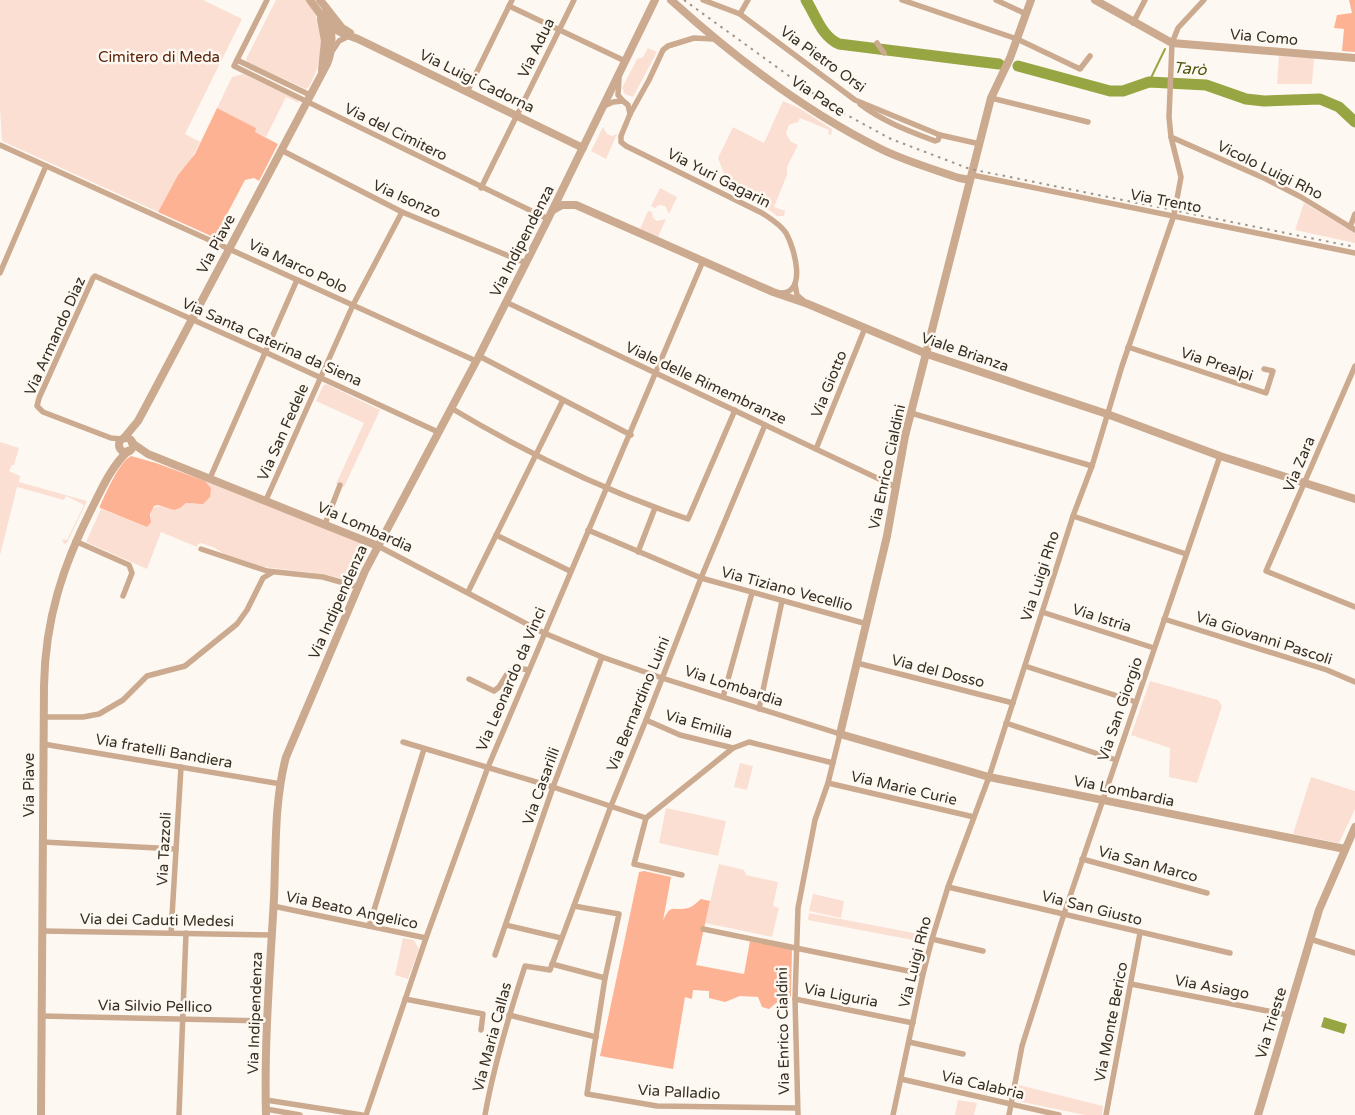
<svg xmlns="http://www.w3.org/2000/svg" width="1355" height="1115" viewBox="0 0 1355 1115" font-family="'Varela Round',sans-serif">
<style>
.green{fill:#fcdfd3}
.forest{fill:#feb294}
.water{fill:#98a543}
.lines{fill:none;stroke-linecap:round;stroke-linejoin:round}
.stream{stroke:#98a543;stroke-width:2}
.river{stroke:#98a543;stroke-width:11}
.minor{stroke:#ccaa8f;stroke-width:5.5}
.tertiary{stroke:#ccaa8f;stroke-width:8}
.rail{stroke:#9c968c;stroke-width:2;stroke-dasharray:2.5 5;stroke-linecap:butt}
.labels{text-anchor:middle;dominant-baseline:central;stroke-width:5;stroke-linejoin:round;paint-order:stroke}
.street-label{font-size:15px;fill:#372f22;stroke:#fdf9f2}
.park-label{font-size:15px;fill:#5c2308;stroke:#fdf9f2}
.water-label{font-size:16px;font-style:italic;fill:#4e560e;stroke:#fdf9f2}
</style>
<rect width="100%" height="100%" fill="#fdf9f2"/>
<g class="green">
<polygon points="0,0 203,0 242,19 185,134 200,142 191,160 178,175 158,212 2,141 0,108"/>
<path d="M 276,0 L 306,0 C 328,30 325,55 309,87 L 306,89 L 247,62 L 246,59 Z"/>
<polygon points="648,48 657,52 633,97 625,94 622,88 637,59 643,57"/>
<polygon points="1279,56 1314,58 1312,84 1277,84"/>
<polygon points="243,74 298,99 299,103 286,97 266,137 254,132 256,128 217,108 232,77"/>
<polygon points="783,101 799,108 832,129 831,135 828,134 829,130 800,118 798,122 789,125 786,133 790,141 798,145 787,167 787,175 774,207 785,211 784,216 777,216 772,212 722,186 726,179 718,158 733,127 764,143"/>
<polygon points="603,127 607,134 612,136 617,134 606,159 591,151"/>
<polygon points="660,188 677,197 669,214 665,206 659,205 655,208 651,206"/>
<polygon points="1304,203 1355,233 1355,243 1295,230"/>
<polygon points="648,211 652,212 653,218 657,221 666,219 658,237 640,229"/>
<polygon points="326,384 380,410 344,487 336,484 364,423 316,401 323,386"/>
<polygon points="0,442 19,448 14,465 12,465 9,471 20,476 19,482 87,501 67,543 64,544 62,539 67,540 84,505 66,496 64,500 17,487 0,555"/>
<path d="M 205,481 L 366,544 L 368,546 L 368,552 L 355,579 L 350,581 L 323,574 L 263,567 L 224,554 L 215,548 L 201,543 L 198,544 L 197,547 L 161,532 L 147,569 L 86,542 L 101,509 L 147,527 L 151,519 L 151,510 C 159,500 171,515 186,503 L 194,504 L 211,488 Z"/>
<polygon points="1150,681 1218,700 1222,706 1197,783 1169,777 1170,748 1131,735"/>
<polygon points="740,763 753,766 747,790 734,787"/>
<polygon points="1311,777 1355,791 1355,809 1339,843 1293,834"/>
<polygon points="666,808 726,821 718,856 659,843"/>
<polygon points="719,864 744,870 746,875 778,882 773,906 779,908 772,937 705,923"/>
<polygon points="813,894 844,901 841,918 809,911"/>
<polygon points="809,913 919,934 918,941 808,920"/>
<polygon points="403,938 414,940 419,949 408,979 395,975"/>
<polygon points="1019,1085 1103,1106 1102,1115 1085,1115 1017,1101"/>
<polygon points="958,1100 977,1103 974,1115 955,1115"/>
</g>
<g class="forest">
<polygon points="1349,0 1355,0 1355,52 1342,51 1344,29 1334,28 1337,15 1352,13"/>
<polygon points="217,108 256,128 255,132 278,144 259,181 254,178 245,180 217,233 211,236 158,212 178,175 195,154"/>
<path d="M 131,456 L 156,463 L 205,481 L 211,488 L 210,497 L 203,504 L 186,503 L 180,508 L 174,510 L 158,505 L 154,506 L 150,514 L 151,522 L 147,527 L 100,508 L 100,506 C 106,493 119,462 131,456 Z"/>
<path d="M 644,871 L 671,877 L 663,921 C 671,902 673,912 688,908 C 693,907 697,902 701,899 L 710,901 L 696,965 L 744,974 L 750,941 L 792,949 L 791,996 L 781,999 L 769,1009 L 762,1007 L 758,997 L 740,996 L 725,1002 L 709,998 L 709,991 L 693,990 L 692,999 L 685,997 L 673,1069 L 600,1056 L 639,872 Z"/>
</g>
<polygon class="water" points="1324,1017 1347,1024 1344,1034 1321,1027"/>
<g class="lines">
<polyline class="stream" points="1149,82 1165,49"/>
<g class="river">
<path d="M 806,0 C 816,16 822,37 839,44 L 999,64"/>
<polyline points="1018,66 1110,91 1123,91 1149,82 1206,85 1246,99 1264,101 1320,99 1339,107 1355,122"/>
</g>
<g class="minor">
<polyline points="267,0 234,66 548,219"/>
<polyline points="703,0 740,14 855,100 940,135 980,144"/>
<polyline points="902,0 1017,39 1080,69 1090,56"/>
<polyline points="996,0 1026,14"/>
<polyline points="509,6 625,61 624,64"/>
<polyline points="740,14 748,0"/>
<polyline points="1133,23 1145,0"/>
<path d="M 713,39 L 694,38 L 668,46 L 663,50 L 649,80 L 630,114 L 621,136 L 621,142 L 626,146 L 762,213 C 771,219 780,224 786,233 C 794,247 808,294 780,293"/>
<polyline points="877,43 884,53"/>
<polyline points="333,50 339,41 349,36"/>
<polyline points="237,60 310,95"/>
<polyline points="619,78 618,95 623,101"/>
<polyline points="467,92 512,0"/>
<polyline points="991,98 1088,122"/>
<path d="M 860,104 C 882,121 909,131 935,141 L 938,140 L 940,135"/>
<polyline points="604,106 613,102 623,101 628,105 630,114"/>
<polyline points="1171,137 1266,179 1301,197 1355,230"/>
<polyline points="0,145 476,361"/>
<polyline points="281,150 402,212 526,263"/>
<polyline points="972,175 1355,253"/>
<polyline points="481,188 574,0"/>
<polyline points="1350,227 1355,214"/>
<polyline points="0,273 46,166"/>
<polyline points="795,284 797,295 804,301"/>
<polyline points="506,302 896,487"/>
<polyline points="1128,347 1266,393 1273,371 1264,369"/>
<polyline points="479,356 631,435"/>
<polyline points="1355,366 1266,571 1355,607"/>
<path d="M 451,408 C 526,453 605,491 688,519 L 735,410"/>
<polyline points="911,413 1092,466"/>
<polyline points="122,439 111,438 43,412 37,406 39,398 93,278 95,276 265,352 438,432"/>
<polyline points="816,449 865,328"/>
<polyline points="210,478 297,280"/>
<polyline points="266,500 353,305 402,212"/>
<polyline points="1073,516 1186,554"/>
<polyline points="325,524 340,485"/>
<polyline points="588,530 701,578 867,624"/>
<polyline points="496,535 570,571"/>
<polyline points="75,541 129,565 132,573 123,596"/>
<polyline points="378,546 544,633 602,657 662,678 840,734 828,783 815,820 798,908 795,999 798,1115"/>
<polyline points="201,549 267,571 323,577 358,587"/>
<polyline points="638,552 655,508"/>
<polyline points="468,592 563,400"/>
<polyline points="1042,612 1154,648"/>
<polyline points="1164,619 1327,670 1355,682"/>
<polyline points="857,663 1013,703"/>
<polyline points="1025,666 1136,702"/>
<polyline points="469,679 494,691 499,687 509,671 518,668 529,670"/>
<polyline points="723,697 752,593"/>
<polyline points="759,709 782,601"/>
<polyline points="44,717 83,717 99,714 123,700 147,676 185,666 237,624 247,610 263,578 273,572"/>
<polyline points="646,720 680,735 733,748 749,742 833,763"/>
<polyline points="1006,723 1116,760"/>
<polyline points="403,742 553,787 646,818"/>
<polyline points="43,744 281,784"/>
<polyline points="828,783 974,817"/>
<polyline points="646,818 733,748"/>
<polyline points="646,818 634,864 682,875"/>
<polyline points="43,842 176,849"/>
<polyline points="1082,859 1207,893"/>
<polyline points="948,887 1230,953"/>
<polyline points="273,906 426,938"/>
<polyline points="574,906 619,914 605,978 587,1094 657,1106 797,1108"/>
<polyline points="506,925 561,938"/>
<polyline points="369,926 424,749"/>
<polyline points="703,929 923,974"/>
<polyline points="42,931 272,935"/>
<polyline points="171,933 181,767"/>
<polyline points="932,939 983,951"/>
<polyline points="1310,939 1355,953"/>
<polyline points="495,955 553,787 602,657"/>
<polyline points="552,964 605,978"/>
<polyline points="1131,984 1288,1015"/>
<polyline points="405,999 483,1014 481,1030"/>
<polyline points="795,999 913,1023"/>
<polyline points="509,1015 596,1037"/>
<polyline points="41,1016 267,1021"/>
<polyline points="909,1042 963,1054"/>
<polyline points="901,1079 1059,1115"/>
<polyline points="266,1100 362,1115"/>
<polyline points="266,1109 300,1115"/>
<polyline points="179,1115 186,933"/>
<polyline points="366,1115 426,938 488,767 703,261"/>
<path d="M 485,1115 C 494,1064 509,1015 525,966 L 550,970 L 611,806 L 646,720 L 701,578 L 765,425"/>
<polyline points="893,1115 923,974 932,939 948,887 989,777 1073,516 1092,466 1122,366 1174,215 1181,177 1171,137 1169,117 1172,43 1178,28 1204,0"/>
<polyline points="1009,1115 1022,1046 1064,914 1220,456"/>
<polyline points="1106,1115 1140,933"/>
</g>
<g class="tertiary">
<polyline points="310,0 328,25 342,33 358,39 583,148"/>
<polyline points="320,0 342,28 350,33"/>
<path d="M 671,0 C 734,57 804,111 881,149 C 905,161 933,169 959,178 L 970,180"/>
<polyline points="1031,0 1010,58 991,98 905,436 887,536 840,734 989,777 1345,849"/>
<polyline points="1095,0 1172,43 1355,58"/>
<polyline points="321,19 325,41 322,70"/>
<polyline points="553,210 562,205 576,205 773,292 808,304 927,354 1107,414 1220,456 1355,499"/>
<path d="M 124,438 L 138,421 L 144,410 L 327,64 C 335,45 331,27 326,8"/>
<circle cx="126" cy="445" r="7"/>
<polyline points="132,443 148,454 378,546"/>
<path d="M 41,1115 L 44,686 C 45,619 63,565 93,506 C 103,486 112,466 128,451"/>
<path d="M 266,1115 C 264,1042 270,970 274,898 C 276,852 274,802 286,757 L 365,571 L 479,356 L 548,219 L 655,0"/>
<polyline points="1258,1115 1319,910 1355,827"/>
</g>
<polyline class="rail" points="684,0 832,107 891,139 970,169 1355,247"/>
</g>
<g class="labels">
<g class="street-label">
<text transform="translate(1264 37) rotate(5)">Via Como</text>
<text transform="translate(536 48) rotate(-64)">Via Adua</text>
<text transform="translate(823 59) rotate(36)">Via Pietro Orsi</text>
<text transform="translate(477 81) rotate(26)">Via Luigi Cadorna</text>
<text transform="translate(818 96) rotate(33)">Via Pace</text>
<text transform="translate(396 132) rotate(26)">Via del Cimitero</text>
<text transform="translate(1270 170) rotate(26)">Vicolo Luigi Rho</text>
<text transform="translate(719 178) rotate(27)">Via Yuri Gagarin</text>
<text transform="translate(407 199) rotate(24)">Via Isonzo</text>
<text transform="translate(1166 201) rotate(11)">Via Trento</text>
<text transform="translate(522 241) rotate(-63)">Via Indipendenza</text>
<text transform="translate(216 244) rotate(-62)">Via Piave</text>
<text transform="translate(298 266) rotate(25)">Via Marco Polo</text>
<text transform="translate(55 336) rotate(-66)">Via Armando Diaz</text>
<text transform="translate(272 342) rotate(24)">Via Santa Caterina da Siena</text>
<text transform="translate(965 352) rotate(19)">Viale Brianza</text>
<text transform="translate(1217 364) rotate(19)">Via Prealpi</text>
<text transform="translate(706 383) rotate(25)">Viale delle Rimembranze</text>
<text transform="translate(829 384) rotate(-68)">Via Giotto</text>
<text transform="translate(283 432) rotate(-66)">Via San Fedele</text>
<text transform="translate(1299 464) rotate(-67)">Via Zara</text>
<text transform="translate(887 467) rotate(-78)">Via Enrico Cialdini</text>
<text transform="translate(365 527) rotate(24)">Via Lombardia</text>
<text transform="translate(1040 576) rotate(-72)">Via Luigi Rho</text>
<text transform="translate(787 589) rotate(15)">Via Tiziano Vecellio</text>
<text transform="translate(338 602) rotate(-66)">Via Indipendenza</text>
<text transform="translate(1102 618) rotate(18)">Via Istria</text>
<text transform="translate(1264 638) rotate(18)">Via Giovanni Pascoli</text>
<text transform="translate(938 671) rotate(14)">Via del Dosso</text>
<text transform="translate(511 679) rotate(-67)">Via Leonardo da Vinci</text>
<text transform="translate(734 686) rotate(18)">Via Lombardia</text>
<text transform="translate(638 704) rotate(-68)">Via Bernardino Luini</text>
<text transform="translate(1120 709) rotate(-71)">Via San Giorgio</text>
<text transform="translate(699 724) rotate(16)">Via Emilia</text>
<text transform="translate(164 751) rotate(10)">Via fratelli Bandiera</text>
<text transform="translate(29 785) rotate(-90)">Via Piave</text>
<text transform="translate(541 786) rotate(-70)">Via Casarilli</text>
<text transform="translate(904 788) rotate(13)">Via Marie Curie</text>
<text transform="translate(1124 791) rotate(12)">Via Lombardia</text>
<text transform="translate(164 849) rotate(-87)">Via Tazzoli</text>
<text transform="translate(1148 864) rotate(15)">Via San Marco</text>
<text transform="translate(1092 908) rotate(14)">Via San Giusto</text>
<text transform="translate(352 910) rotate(12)">Via Beato Angelico</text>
<text transform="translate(157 920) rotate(1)">Via dei Caduti Medesi</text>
<text transform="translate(915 962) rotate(-76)">Via Luigi Rho</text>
<text transform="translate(1212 987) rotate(11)">Via Asiago</text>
<text transform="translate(841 995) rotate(11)">Via Liguria</text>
<text transform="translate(155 1006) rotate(1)">Via Silvio Pellico</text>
<text transform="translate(255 1013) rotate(-88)">Via Indipendenza</text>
<text transform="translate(1111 1022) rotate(-79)">Via Monte Berico</text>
<text transform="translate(1271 1023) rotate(-73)">Via Trieste</text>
<text transform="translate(783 1031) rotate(-91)">Via Enrico Cialdini</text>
<text transform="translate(492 1037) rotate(-75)">Via Maria Callas</text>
<text transform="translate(983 1085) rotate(13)">Via Calabria</text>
<text transform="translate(679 1092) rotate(3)">Via Palladio</text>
</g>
<g class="park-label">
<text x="159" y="57">Cimitero di Meda</text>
</g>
<g class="water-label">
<text transform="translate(1190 69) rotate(5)">Tarò</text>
</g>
</g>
</svg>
